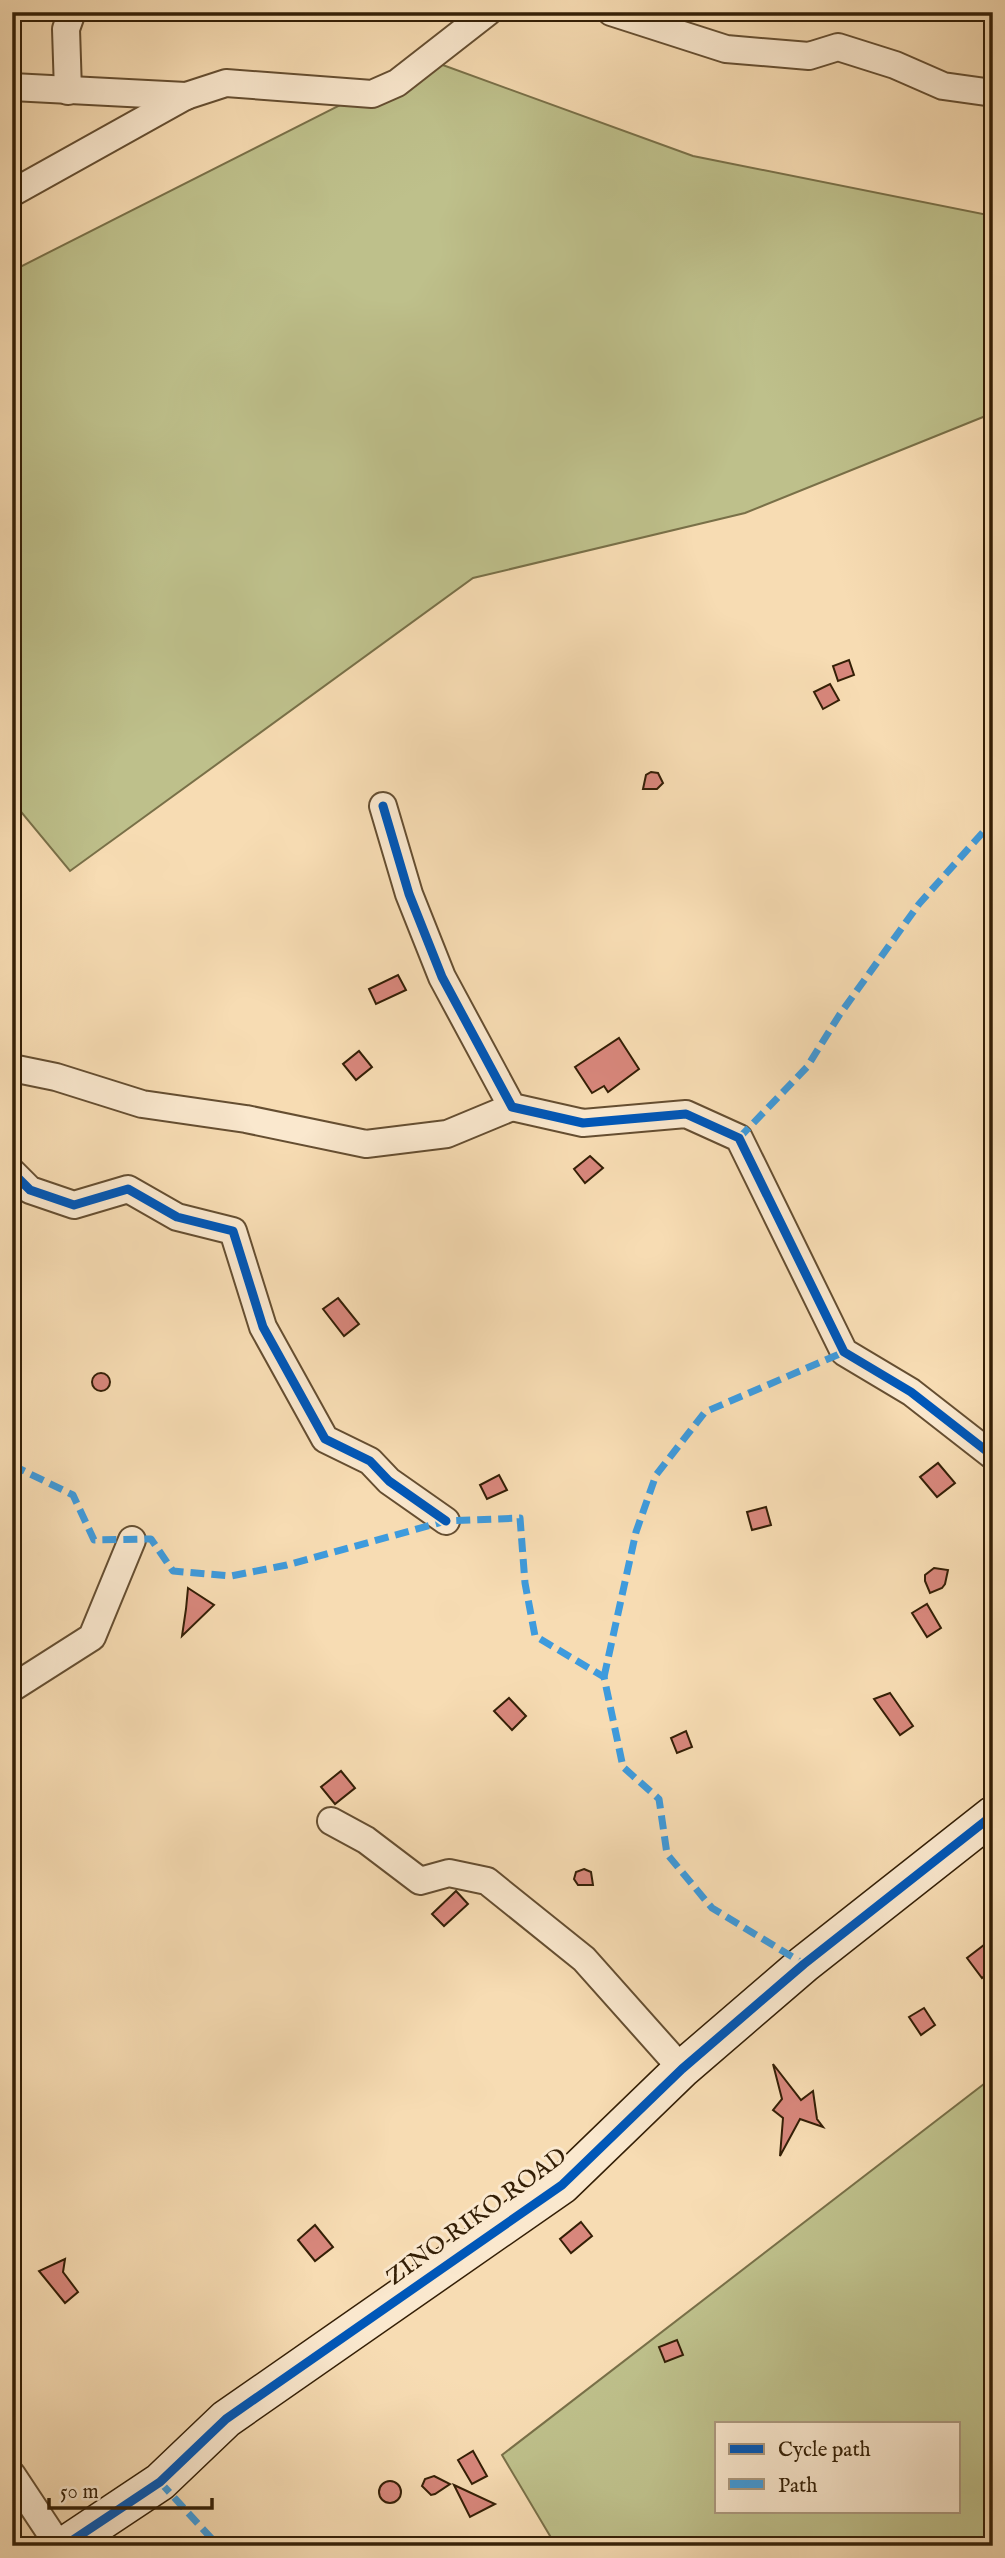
<svg xmlns="http://www.w3.org/2000/svg" width="1005" height="2558" viewBox="0 0 1005 2558" font-family="'IM FELL English',serif">
<style>
.green{fill:#bec08b;stroke:#797048;stroke-width:2;fill-rule:evenodd}
.building{fill:#d8877c;stroke:#341f06;stroke-width:2}
.lines{fill:none;stroke-linecap:round;stroke-linejoin:round}
.street-casing{stroke:#654e31;stroke-width:30}
.secondary-casing{stroke:#341f06;stroke-width:40}
.street{stroke:#fae8ce;stroke-width:26}
.secondary{stroke:#fae8ce;stroke-width:37}
.quiet{stroke:#3e9bdd;stroke-width:7;stroke-dasharray:14 7;stroke-linecap:butt}
.cycleway-casing{stroke:#fae8ce;stroke-width:13}
.cycleway{stroke:#0057b8;stroke-width:9}
.labels{text-anchor:middle;dominant-baseline:central;stroke-width:6;stroke-linejoin:round;paint-order:stroke}
.street-label{font-size:24px;fill:#341f06;stroke:#fae8ce}
</style>
<rect width="100%" height="100%" fill="#f7dcb3"/>
<filter id="stains"><feTurbulence type="fractalNoise" baseFrequency=".00286" numOctaves="4"/><feColorMatrix values="0 0 0 0 .2 0 0 0 0 .09 0 0 0 0 .02 0 0 0 .5 -.17"/></filter>
<radialGradient id="worn" r=".72"><stop offset=".6" stop-color="#630" stop-opacity="0"/><stop offset="1" stop-color="#630" stop-opacity=".3"/></radialGradient>
<g class="green">
<polygon points="429,60 693,156 993,216 993,413 745,513 473,578 70,871 12,801 12,271"/>
<path d="M 993,2077 L 993,2546 L 556,2546 L 502,2455 ZM 716,2423 L 958,2423 L 958,2511 L 716,2511 Z"/>
</g>
<g class="building">
<polygon points="849,660 854,675 838,681 833,666"/>
<polygon points="830,684 839,700 823,709 814,692"/>
<polygon points="651,772 658,773 663,783 657,789 643,789 646,775"/>
<polygon points="398,975 406,990 376,1004 369,989"/>
<polygon points="619,1038 639,1069 608,1092 604,1086 592,1093 575,1067"/>
<polygon points="359,1051 372,1067 356,1080 343,1064"/>
<polygon points="590,1156 603,1168 585,1183 574,1169"/>
<polygon points="338,1298 359,1324 344,1336 323,1309"/>
<circle cx="101" cy="1382" r="9"/>
<polygon points="938,1463 955,1483 937,1497 920,1477"/>
<polygon points="499,1475 507,1490 487,1499 480,1485"/>
<polygon points="766,1507 771,1525 752,1530 747,1512"/>
<polygon points="934,1568 948,1570 945,1584 942,1588 930,1593 925,1581 925,1575"/>
<polygon points="188,1588 214,1605 182,1636 186,1609"/>
<polygon points="927,1604 941,1628 927,1637 912,1613"/>
<polygon points="890,1693 913,1726 900,1735 874,1699"/>
<polygon points="509,1698 526,1716 512,1730 494,1711"/>
<polygon points="686,1731 692,1747 677,1753 671,1738"/>
<polygon points="341,1771 355,1788 335,1804 321,1787"/>
<polygon points="584,1869 591,1872 593,1885 578,1885 574,1879 576,1872"/>
<polygon points="456,1891 468,1904 444,1926 432,1914"/>
<polygon points="993,1938 993,1969 982,1978 967,1958"/>
<polygon points="924,2008 935,2025 921,2035 909,2017"/>
<polygon points="773,2064 801,2100 813,2091 817,2119 823,2127 800,2119 780,2156 783,2118 773,2110 782,2099"/>
<polygon points="581,2222 592,2236 571,2253 560,2239"/>
<polygon points="315,2225 333,2247 315,2261 298,2240"/>
<polygon points="65,2259 63,2272 78,2292 65,2303 39,2271"/>
<polygon points="677,2340 683,2355 665,2362 659,2347"/>
<polygon points="473,2451 487,2476 472,2484 458,2460"/>
<polygon points="434,2476 450,2484 435,2494 431,2495 422,2486 425,2479"/>
<circle cx="390" cy="2492" r="11"/>
<polygon points="454,2485 495,2504 470,2517"/>
</g>
<g class="lines">
<defs>
<g id="street">
<polyline points="611,12 726,49 809,56 838,47 895,65 943,86 993,93"/>
<polyline points="12,87 186,96"/>
<polyline points="68,91 66,29 72,12"/>
<polyline points="12,193 186,96 226,83 372,94 397,83 488,12"/>
<polyline points="383,806 409,894 442,977 512,1107 583,1123 686,1114 739,1138 844,1352 911,1392 993,1456"/>
<polyline points="12,1068 56,1077 142,1104 246,1119 366,1144 447,1134 512,1107"/>
<polyline points="12,1172 30,1190 74,1205 128,1189 177,1217 233,1231 263,1327 325,1439 370,1461 389,1481 446,1521"/>
<polyline points="12,1688 92,1637 132,1540"/>
<polyline points="331,1821 366,1840 420,1881 449,1873 487,1881 584,1959 682,2069"/>
<polyline points="12,2475 59,2546"/>
</g>
<polyline id="secondary" points="64,2546 160,2482 226,2419 562,2185 682,2069 804,1964 993,1815"/>
</defs>
<use href="#street" class="street-casing"/>
<use href="#secondary" class="secondary-casing"/>
<use href="#street" class="street"/>
<use href="#secondary" class="secondary"/>
<g class="quiet">
<polyline points="739,1138 807,1067 840,1014 919,904 993,821"/>
<polyline points="12,1465 73,1495 94,1540 151,1539 173,1571 231,1576 287,1565 446,1521 520,1518 525,1583 535,1636 604,1677 623,1767 659,1799 667,1854 712,1908 804,1964"/>
<polyline points="604,1677 636,1532 656,1475 705,1412 844,1352"/>
<polyline points="160,2482 212,2539 313,2546"/>
</g>
<defs>
<g id="cycleway">
<polyline points="383,806 409,894 442,977 512,1107 583,1123 686,1114 739,1138 844,1352 911,1392 993,1456"/>
<polyline points="12,1172 30,1190 74,1205 128,1189 177,1217 233,1231 263,1327 325,1439 370,1461 389,1481 446,1521"/>
<polyline points="64,2546 160,2482 226,2419 562,2185 682,2069 804,1964 993,1815"/>
</g>
</defs>
<use href="#cycleway" class="cycleway-casing"/>
<use href="#cycleway" class="cycleway"/>
</g>
<g class="labels">
<g class="street-label">
<text transform="translate(477 2217) rotate(-36)">ZINO RIKO ROAD</text>
</g>
</g>
<rect width="1005" height="2558" fill="none" stroke="#f7dcb3" stroke-width="42"/>
<rect x="14" y="14" width="977" height="2530" fill="none" stroke="#341f06" stroke-width="3.5"/>
<rect x="21" y="21" width="963" height="2516" fill="none" stroke="#341f06" stroke-width="2"/>
<rect x="715" y="2422" width="245" height="91" fill="#fae8ce" stroke="#ab987e" stroke-width="2"/>
<rect x="729" y="2444" width="35" height="10" fill="#0057b8" stroke="#ab987e" stroke-width="2"/>
<text x="778" y="2456" font-size="21" fill="#341f06">Cycle path</text>
<rect x="729" y="2479" width="35" height="10" fill="#3e9bdd" stroke="#ab987e" stroke-width="2"/>
<text x="778" y="2492" font-size="21" fill="#341f06">Path</text>
<path d="M49 2498v10h163v-10" fill="none" stroke="#341f06" stroke-width="3.5"/>
<text x="60" y="2498" font-size="21" fill="#341f06" stroke="#fae8ce" stroke-width="5" paint-order="stroke">50 m</text>
<rect width="100%" height="100%" filter="url(#stains)"/>
<rect width="100%" height="100%" fill="url(#worn)"/>
</svg>
